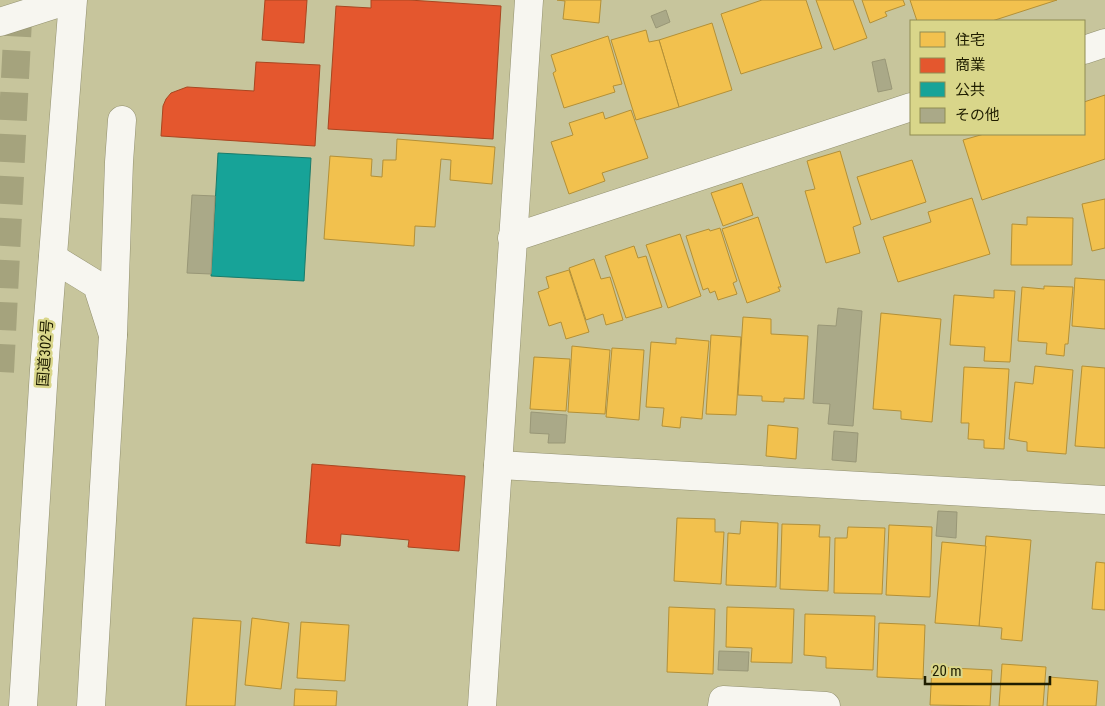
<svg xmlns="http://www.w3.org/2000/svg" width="1105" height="706" viewBox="0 0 1105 706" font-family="'Roboto Condensed','Noto Sans JP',sans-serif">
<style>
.homes{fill:#f2c14e;stroke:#b39037}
.shops{fill:#e4572e;stroke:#a94620}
.public{fill:#17a398;stroke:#197b6a}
.building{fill:#aaa988;stroke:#999777}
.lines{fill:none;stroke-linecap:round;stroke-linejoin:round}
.motorway-tunnel{stroke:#a5a37d;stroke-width:28;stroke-dasharray:28 14;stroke-linecap:butt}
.minor-casing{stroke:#92906f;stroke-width:29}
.tertiary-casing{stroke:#92906f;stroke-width:29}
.trunk-casing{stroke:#92906f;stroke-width:29}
.minor{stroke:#f7f6f0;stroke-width:28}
.tertiary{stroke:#f7f6f0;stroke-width:28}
.trunk{stroke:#f7f6f0;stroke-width:28}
.labels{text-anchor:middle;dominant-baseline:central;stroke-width:5;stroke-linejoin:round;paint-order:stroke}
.street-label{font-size:15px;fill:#1f1d00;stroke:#d9d68a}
</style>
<rect width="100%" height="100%" fill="#c7c59c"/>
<g class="homes">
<polygon points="557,0 601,0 599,23 563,19 565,1"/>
<polygon points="762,0 806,0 822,48 741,74 721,14"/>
<polygon points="816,0 853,0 867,38 834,50"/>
<polygon points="862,0 903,0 905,5 885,12 887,16 870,23"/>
<polygon points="910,0 1057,0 992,21 917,21"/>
<polygon points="712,23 732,90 679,107 659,40"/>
<polygon points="646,30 649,42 659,40 679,107 636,120 611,40"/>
<polygon points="608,36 622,84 613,86 615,92 564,108 553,73 556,71 551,55"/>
<polygon points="1105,95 1105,159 982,200 963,140 984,134 1084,134 1084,102"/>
<polygon points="631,110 648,158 602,173 605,181 569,194 551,142 573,135 569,123 603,112 605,119"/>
<polygon points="397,139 495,147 492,184 450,180 451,160 441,159 435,227 415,226 414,246 324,239 330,156 372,159 371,176 382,177 383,160 396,160"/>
<polygon points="840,151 861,224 853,227 860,253 826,263 805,191 815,189 807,161"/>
<polygon points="912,160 926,202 871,220 857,177"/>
<polygon points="742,183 753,215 723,226 711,193"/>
<polygon points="972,198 990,254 898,282 883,237 931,222 928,212"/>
<polygon points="1105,199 1105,248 1092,251 1082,204"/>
<polygon points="758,217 781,287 778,287 780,291 747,303 722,229"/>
<polygon points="1027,217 1073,218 1072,265 1011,265 1012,224 1027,225"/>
<polygon points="720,228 737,281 733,283 737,294 718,300 715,291 710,293 708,288 703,290 686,236 709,229 710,231"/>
<polygon points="680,234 701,296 668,308 646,245"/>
<polygon points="634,246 638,258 646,256 662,307 626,318 605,256"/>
<polygon points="594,259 601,279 610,277 623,320 606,325 603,314 586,320 569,268"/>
<polygon points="569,270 589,332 566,339 561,322 549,326 538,292 549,288 546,277"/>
<polygon points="1075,278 1105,280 1105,329 1072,326"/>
<polygon points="1044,286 1073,287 1068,344 1065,344 1064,356 1046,354 1047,343 1018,341 1022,287 1044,289"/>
<polygon points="994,290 1015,291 1010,362 984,361 985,347 950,345 954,295 994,298"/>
<polygon points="881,313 941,319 932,422 901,419 901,411 873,409"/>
<polygon points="743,317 771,319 771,334 808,336 804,399 784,398 784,402 762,401 762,396 738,395"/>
<polygon points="711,335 741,337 736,415 706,414"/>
<polygon points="676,338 709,341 702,419 681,417 680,428 662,426 664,408 646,407 651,342 676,344"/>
<polygon points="572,346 610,350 605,414 568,412"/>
<polygon points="612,348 644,350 639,420 606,417"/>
<polygon points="534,357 570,359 566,411 530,409"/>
<polygon points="1035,366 1073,370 1066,454 1027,451 1027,442 1009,439 1015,382 1033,384"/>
<polygon points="1082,366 1105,368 1105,448 1075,446"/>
<polygon points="964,367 1009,369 1004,449 984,448 984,440 968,439 969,423 961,423"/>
<polygon points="768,425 798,428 796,459 766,456"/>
<polygon points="677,518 715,519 715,532 724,532 721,584 674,581"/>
<polygon points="741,521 778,523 776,587 726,585 728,533 740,534"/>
<polygon points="782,524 820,525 819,537 830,537 828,591 780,589"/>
<polygon points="889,525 932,527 930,597 886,595"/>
<polygon points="848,527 885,528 882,594 834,593 835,538 847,538"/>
<polygon points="986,536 1031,540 1022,641 1001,639 1002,628 979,626"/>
<polygon points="942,542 986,546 979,626 935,623"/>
<polygon points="1096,562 1105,563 1105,610 1092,609"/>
<polygon points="669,607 715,609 713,674 667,672"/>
<polygon points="727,607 794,609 792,663 751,662 752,648 726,647"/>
<polygon points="805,614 875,616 873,670 826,668 826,657 804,655"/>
<polygon points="193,618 241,621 235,706 186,706"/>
<polygon points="252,618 289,623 281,689 245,685"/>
<polygon points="301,622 349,625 345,681 297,678"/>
<polygon points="879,623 925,625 923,679 877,677"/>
<polygon points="1002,664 1046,667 1043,706 999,706"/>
<polygon points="932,667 992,670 990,706 930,705"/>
<polygon points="1049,677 1098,681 1096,706 1047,706"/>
<polygon points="295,689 337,691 336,706 294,706"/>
</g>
<g class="shops">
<polygon points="265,0 307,0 304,43 262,40"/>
<polygon points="371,0 409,0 501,6 493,139 328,129 336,6 371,8"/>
<polygon points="256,62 320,65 315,146 161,136 163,106 166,99 171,93 187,87 254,91"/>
<polygon points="312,464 465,476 459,551 408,547 409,540 341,534 340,546 306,543"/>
</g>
<polygon class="public" points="218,153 311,158 304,281 211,276"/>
<g class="building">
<polygon points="666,10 670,22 656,28 651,16"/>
<polygon points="885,59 892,89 878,92 872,62"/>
<polygon points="192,195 215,196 211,274 187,273"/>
<polygon points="838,308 862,311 853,426 828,424 830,404 813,403 818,325 836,326"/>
<polygon points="531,412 567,415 565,443 548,443 549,434 530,433"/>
<polygon points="834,431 858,433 856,462 832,460"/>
<polygon points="938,511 957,512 956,538 936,536"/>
<polygon points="719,651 749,652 748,671 718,670"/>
</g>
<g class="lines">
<polyline class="motorway-tunnel" points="0,372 19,0"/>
<defs>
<g id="minor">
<polyline points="1084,50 1105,43"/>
<polyline points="512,238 911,107"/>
<polyline points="498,465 1105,500"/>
<polyline points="91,706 113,335 119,162 122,120"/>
<polyline points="482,706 529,0"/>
<polyline points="722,706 723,700 826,706"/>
</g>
<polyline id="tertiary" points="0,22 69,0"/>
<g id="trunk">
<polyline points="53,258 97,285 113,335"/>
<polyline points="23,706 44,370 73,0"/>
</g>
</defs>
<use href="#minor" class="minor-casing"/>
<use href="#tertiary" class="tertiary-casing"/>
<use href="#trunk" class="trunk-casing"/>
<use href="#minor" class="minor"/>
<use href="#tertiary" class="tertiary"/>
<use href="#trunk" class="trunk"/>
</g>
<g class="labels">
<g class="street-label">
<text transform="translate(45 353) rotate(-86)">国道302号</text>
</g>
</g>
<rect x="910" y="20" width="175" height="115" fill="#d9d68a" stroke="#8f8c53"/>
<rect x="920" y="32" width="25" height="15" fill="#f2c14e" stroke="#8f8c53"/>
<text x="955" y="45" font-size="15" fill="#1f1d00">住宅</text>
<rect x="920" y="58" width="25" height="15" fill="#e4572e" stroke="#8f8c53"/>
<text x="955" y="70" font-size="15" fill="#1f1d00">商業</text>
<rect x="920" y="82" width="25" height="15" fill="#17a398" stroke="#8f8c53"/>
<text x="955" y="95" font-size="15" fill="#1f1d00">公共</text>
<rect x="920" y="108" width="25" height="15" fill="#aaa988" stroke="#8f8c53"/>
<text x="955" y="120" font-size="15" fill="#1f1d00">その他</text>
<path d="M925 676v8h125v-8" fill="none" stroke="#1f1d00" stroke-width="2.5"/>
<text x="932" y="676" font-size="15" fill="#1f1d00" stroke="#d9d68a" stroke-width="4" paint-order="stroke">20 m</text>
</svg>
